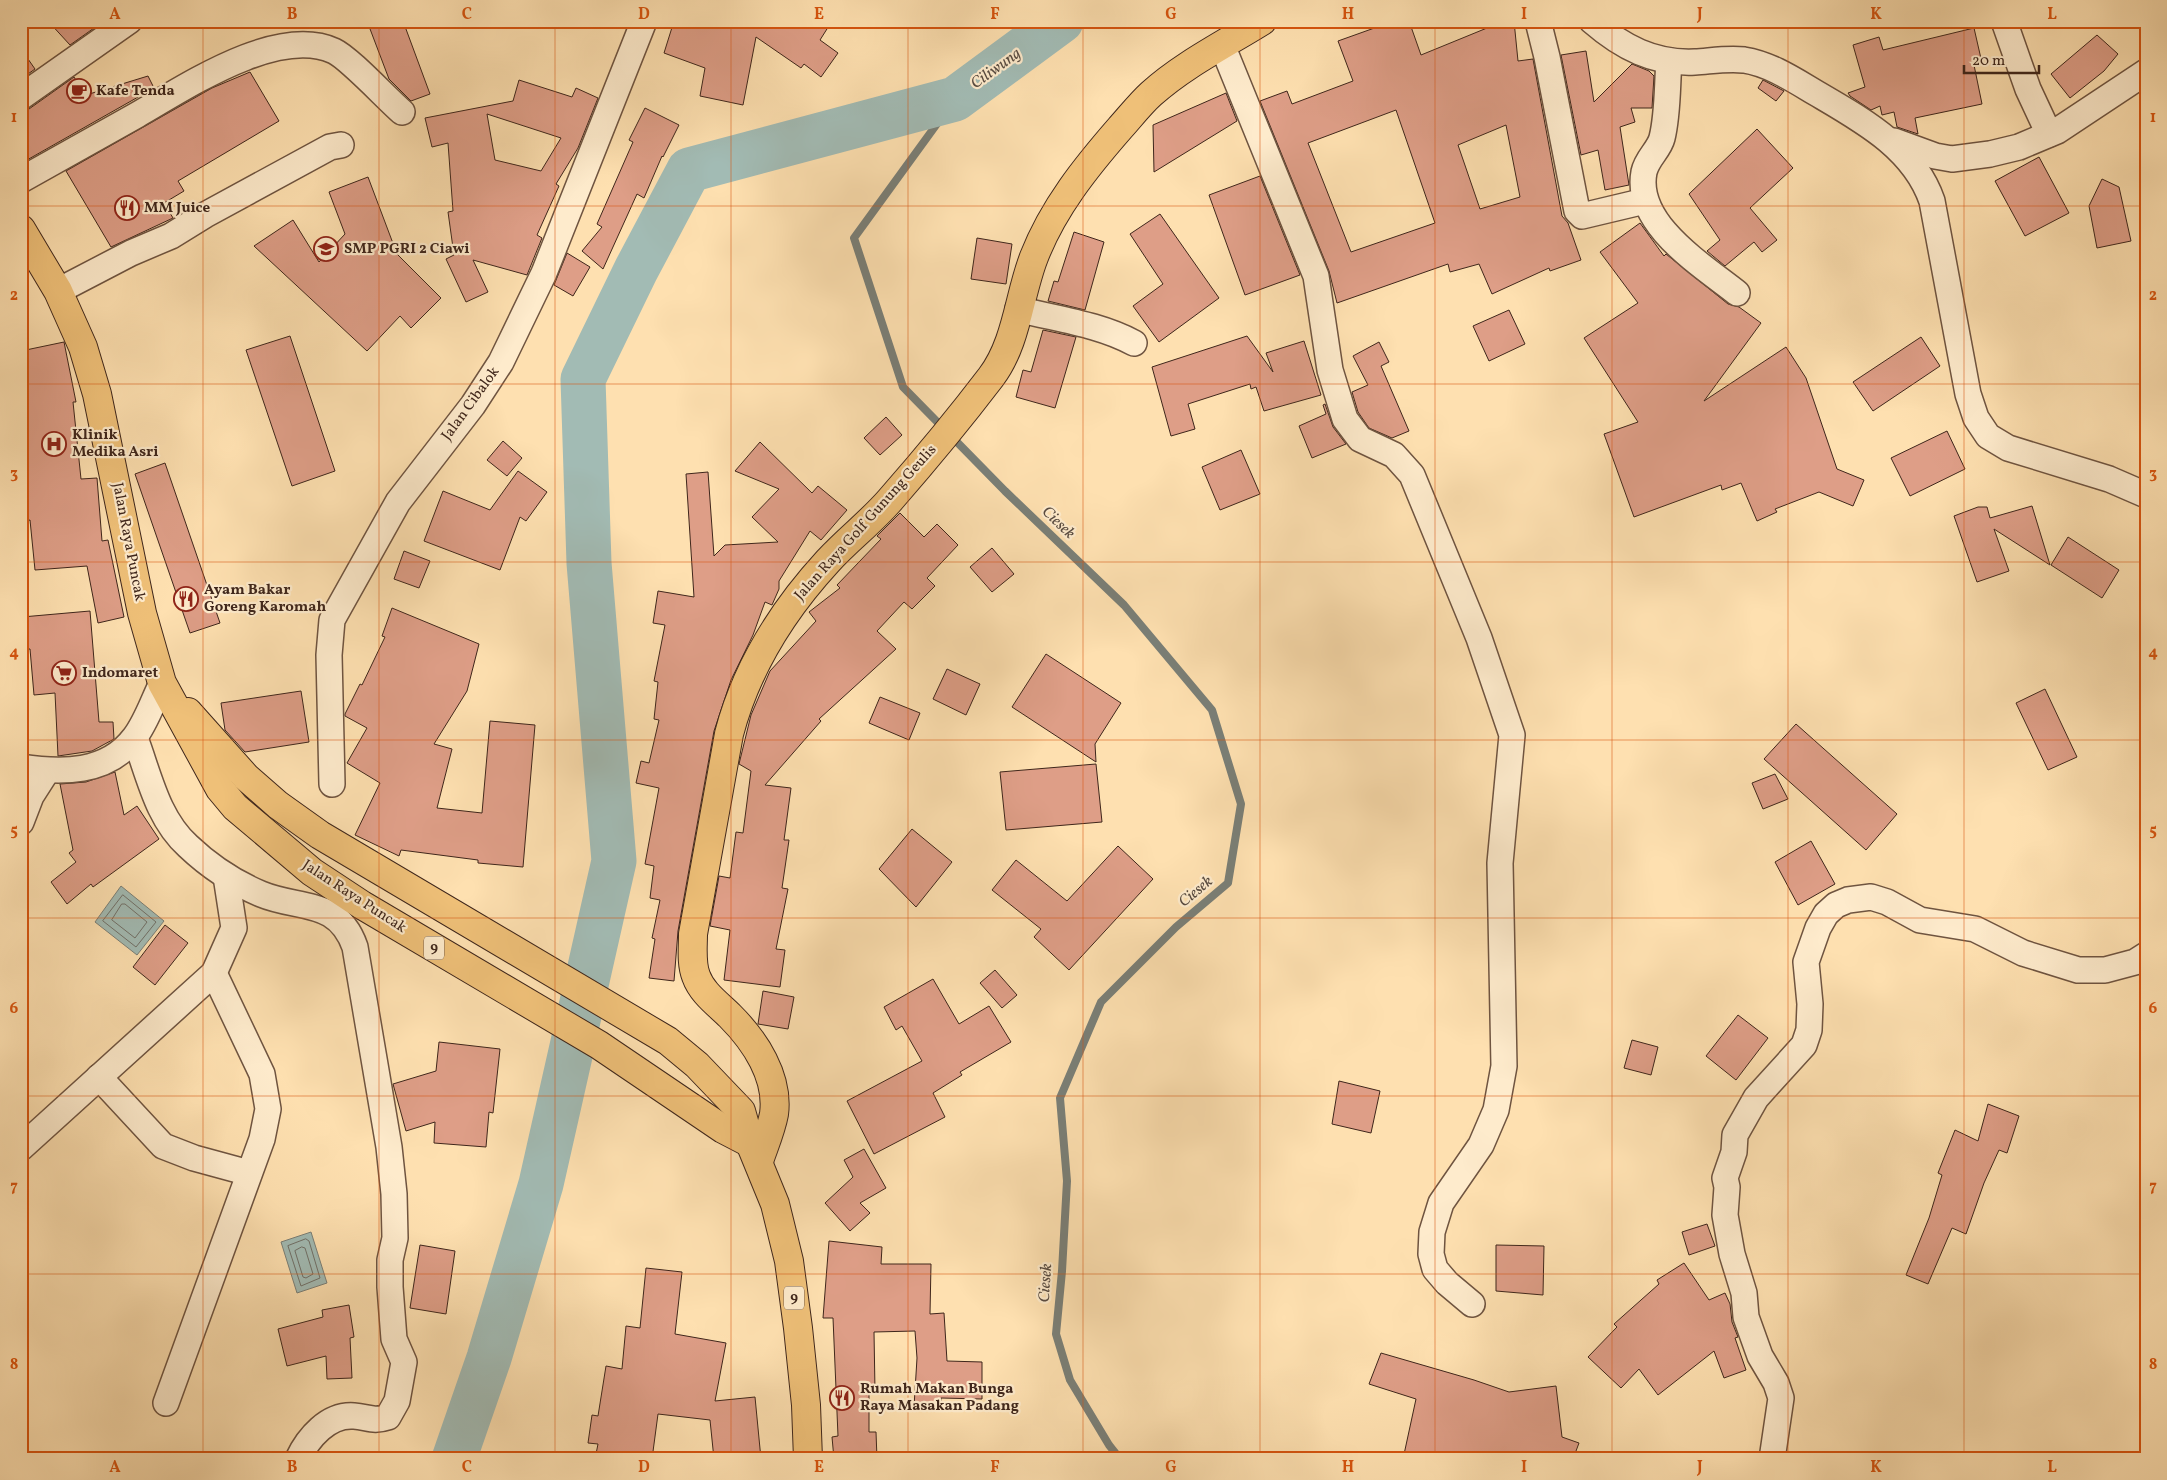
<svg xmlns="http://www.w3.org/2000/svg" width="2167" height="1480" viewBox="0 0 2167 1480" font-family="Vollkorn,serif">
<style>
.water{fill:#a2bbb4;stroke:#7a7f77}
.lines{fill:none;stroke-linecap:round;stroke-linejoin:round}
.shore{stroke:#707068;stroke-width:1}
.stream{stroke:#7a7f77;stroke-width:8}
.river{stroke:#a2bbb4;stroke-width:45}
.building{fill:#de9e87;stroke:#3f261b;fill-rule:evenodd}
.minor-casing{stroke:#6f5440;stroke-width:28}
.major-casing{stroke:#3f261b;stroke-width:30}
.highway-casing{stroke:#3f261b;stroke-width:30}
.minor{stroke:#feebcc;stroke-width:25}
.major{stroke:#efc078;stroke-width:28}
.highway{stroke:#efc078;stroke-width:28}
.grid{fill:none;stroke:#d7540e;stroke-width:1;stroke-opacity:0.55}
.labels{text-anchor:middle;dominant-baseline:central;stroke-width:4.5;stroke-linejoin:round;paint-order:stroke}
.shield{fill:#feebcc;stroke:#786150;stroke-width:1}
.shield-label{font-size:14px;font-weight:bold;fill:#3f261b}
.poi-label{font-size:15px;font-weight:bold;fill:#3f261b;stroke:#feebcc;text-anchor:start}
.street-label{font-size:15px;fill:#3f261b;stroke:#feebcc}
.water-label{font-size:16px;font-style:italic;fill:#584b41;stroke:#feebcc}
.neatline{fill:none;stroke:#d7540e;stroke-width:2}
.grid-label{font-size:16px;text-anchor:middle;font-weight:bold;fill:#d7540e}
</style>
<rect width="100%" height="100%" fill="#fee0b0"/>
<filter id="stains"><feTurbulence type="fractalNoise" baseFrequency=".004" numOctaves="4"/><feColorMatrix values="0 0 0 0 .2 0 0 0 0 .09 0 0 0 0 .02 0 0 0 .5 -.17"/></filter>
<radialGradient id="worn" r=".72"><stop offset=".6" stop-color="#630" stop-opacity="0"/><stop offset="1" stop-color="#630" stop-opacity=".3"/></radialGradient>
<g class="water">
<polygon points="121,886 164,921 137,955 95,922"/>
<polygon points="311,1232 327,1283 297,1293 281,1242"/>
</g>
<g class="lines">
<g class="shore">
<polygon points="123,895 156,922 136,947 103,921"/>
<polygon points="122,904 125,904 147,922 135,938 112,920"/>
<polygon points="306,1239 309,1241 320,1278 301,1286 288,1246"/>
<polygon points="302,1247 305,1248 313,1274 306,1278 303,1277 295,1251"/>
</g>
<polyline class="stream" points="955,99 854,238 903,387 1005,491 1124,605 1212,710 1241,804 1228,883 1176,927 1101,1002 1060,1098 1067,1181 1062,1271 1056,1334 1070,1380 1109,1445 1120,1459"/>
<polyline class="river" points="454,1459 489,1358 541,1184 614,861 589,563 583,379 636,270 689,170 955,99 1061,21"/>
</g>
<g class="building">
<polygon points="48,21 104,21 70,45"/>
<polygon points="367,21 403,21 430,94 411,101 389,79"/>
<polygon points="674,21 832,21 820,40 838,53 821,77 804,64 801,68 756,37 743,105 700,96 705,68 664,53"/>
<path d="M 1394,21 L 1409,21 L 1421,55 L 1487,28 L 1486,25 L 1514,21 L 1518,61 L 1533,59 L 1562,216 L 1568,223 L 1581,260 L 1550,271 L 1549,268 L 1492,294 L 1479,264 L 1450,272 L 1448,264 L 1337,303 L 1329,271 L 1260,101 L 1287,91 L 1292,104 L 1353,81 L 1338,41 ZM 1396,110 L 1435,223 L 1351,252 L 1308,143 ZM 1506,125 L 1520,197 L 1480,209 L 1458,145 Z"/>
<polygon points="1974,28 1982,63 1974,65 1982,104 1915,118 1918,134 1897,127 1894,112 1882,115 1880,106 1871,110 1850,96 1848,93 1865,87 1853,45 1879,37 1883,50"/>
<polygon points="2097,35 2118,54 2104,71 2070,98 2051,74"/>
<polygon points="21,49 35,69 21,79"/>
<polygon points="1586,51 1594,102 1632,64 1649,71 1654,76 1652,108 1631,108 1635,122 1620,127 1629,185 1605,190 1598,150 1581,155 1561,55"/>
<polygon points="250,72 279,121 178,181 184,191 164,203 173,218 111,247 66,171 212,88"/>
<polygon points="148,76 154,88 27,160 21,149 21,111 29,109 74,77 86,95"/>
<path d="M 519,80 L 572,97 L 576,88 L 598,98 L 578,148 L 556,184 L 559,186 L 537,235 L 542,238 L 527,275 L 473,260 L 488,292 L 466,302 L 446,259 L 454,255 L 448,212 L 453,211 L 448,143 L 432,147 L 425,118 L 513,101 ZM 487,114 L 561,138 L 541,171 L 495,160 Z"/>
<polygon points="1763,80 1784,91 1776,101 1758,88"/>
<polygon points="1226,93 1237,121 1154,172 1153,125"/>
<polygon points="645,108 679,125 663,157 662,156 644,198 637,194 603,269 582,251 602,227 597,224 633,142 629,140"/>
<polygon points="1757,129 1793,168 1750,208 1777,240 1762,252 1754,242 1725,266 1707,251 1720,240 1689,194"/>
<polygon points="2039,157 2069,213 2025,236 1995,181"/>
<polygon points="1260,176 1300,275 1245,295 1209,195"/>
<polygon points="368,177 397,254 441,298 411,328 400,316 367,351 254,246 293,220 319,262 345,234 329,192"/>
<polygon points="2102,179 2119,187 2131,241 2097,248 2089,206"/>
<polygon points="1160,214 1219,298 1159,342 1133,306 1163,284 1130,234"/>
<polygon points="1640,223 1664,256 1666,254 1728,304 1739,307 1761,323 1704,401 1786,347 1806,378 1837,469 1864,480 1853,506 1819,492 1775,509 1777,512 1757,521 1741,483 1722,490 1721,485 1634,517 1604,434 1638,422 1584,338 1638,303 1600,252"/>
<polygon points="1074,232 1104,242 1085,310 1048,301 1054,281 1058,282"/>
<polygon points="977,238 1012,244 1006,284 971,279"/>
<polygon points="567,253 590,267 573,296 554,285"/>
<polygon points="1509,310 1525,344 1489,361 1473,326"/>
<polygon points="1043,330 1076,337 1055,408 1016,397 1023,370 1031,372"/>
<polygon points="290,336 335,471 292,486 246,350"/>
<polygon points="1247,336 1273,372 1266,353 1304,341 1321,395 1264,411 1256,387 1251,389 1250,384 1188,404 1195,429 1171,436 1152,367"/>
<polygon points="1921,337 1940,366 1873,411 1853,382"/>
<polygon points="64,342 76,402 73,402 81,479 97,478 102,541 108,540 124,617 98,623 87,566 35,570 30,520 21,522 21,351"/>
<polygon points="1379,342 1389,362 1381,366 1409,431 1392,438 1369,428 1358,412 1352,392 1368,385 1353,356"/>
<polygon points="1325,404 1333,427 1346,444 1312,458 1299,426 1326,414 1323,405"/>
<polygon points="886,417 902,435 880,455 864,438"/>
<polygon points="1947,431 1965,469 1910,496 1891,458"/>
<polygon points="503,441 522,458 507,476 487,460"/>
<polygon points="760,442 812,493 818,486 847,510 821,540 810,531 779,581 779,589 772,605 765,602 753,635 731,680 714,731 678,931 674,981 649,978 655,939 652,938 660,900 650,898 654,866 645,864 659,788 636,783 641,761 649,763 659,720 654,719 658,682 654,681 665,625 653,623 658,591 694,597 686,474 708,472 714,556 725,545 778,542 752,517 779,489 735,471"/>
<polygon points="1241,450 1260,494 1220,510 1202,467"/>
<polygon points="165,463 220,623 190,633 135,474"/>
<polygon points="518,471 547,492 526,521 520,517 500,570 424,541 443,491 490,510"/>
<polygon points="2032,506 2050,565 1994,529 2009,571 1977,582 1954,516 1978,507 1987,507 1990,518"/>
<polygon points="900,513 924,537 937,524 958,545 927,578 935,586 912,609 904,602 877,631 896,649 819,719 821,721 765,785 791,788 784,840 789,840 782,888 788,889 776,949 785,950 780,987 724,980 730,930 710,926 719,876 730,878 736,832 743,833 751,771 739,764 751,715 770,671 816,621 809,612 840,588 837,585 881,539 877,536"/>
<polygon points="2068,537 2119,570 2102,598 2051,565"/>
<polygon points="992,548 1014,574 992,592 970,567"/>
<polygon points="404,551 430,561 419,588 394,579"/>
<polygon points="392,608 479,644 467,691 434,744 452,749 437,808 482,813 490,721 535,725 523,867 478,863 478,860 401,850 399,856 355,835 380,783 347,763 367,728 345,716 345,714 360,684 362,685 385,637 382,636"/>
<polygon points="90,611 99,722 113,722 114,739 92,751 58,756 55,693 34,695 30,649 25,649 22,617"/>
<polygon points="1046,654 1121,703 1095,744 1096,762 1012,707"/>
<polygon points="947,669 980,684 966,715 933,699"/>
<polygon points="2045,689 2077,757 2048,770 2016,703"/>
<polygon points="301,691 309,742 245,752 225,730 221,703"/>
<polygon points="880,697 920,713 909,740 869,723"/>
<polygon points="1796,724 1897,814 1866,850 1764,759"/>
<polygon points="1096,764 1102,822 1006,830 1000,772"/>
<polygon points="115,772 124,815 137,806 159,839 93,887 91,884 67,904 51,882 76,862 69,853 73,850 60,784 86,782"/>
<polygon points="1775,774 1788,799 1763,809 1752,783"/>
<polygon points="912,829 952,862 916,907 879,869"/>
<polygon points="1811,841 1835,884 1798,905 1775,862"/>
<polygon points="1118,846 1153,879 1069,970 1034,937 1041,929 992,890 1016,860 1067,901"/>
<polygon points="165,925 188,943 155,985 133,967"/>
<polygon points="995,970 1017,995 1002,1008 980,983"/>
<polygon points="933,979 959,1024 989,1006 1011,1042 960,1072 962,1075 933,1093 945,1117 874,1154 847,1101 922,1061 902,1026 896,1030 884,1007"/>
<polygon points="763,991 794,997 788,1029 758,1024"/>
<polygon points="1738,1015 1768,1038 1736,1080 1706,1056"/>
<polygon points="1632,1040 1658,1047 1651,1075 1624,1068"/>
<polygon points="439,1042 500,1049 493,1113 489,1112 486,1147 434,1143 435,1122 406,1131 393,1084 436,1071"/>
<polygon points="1339,1081 1380,1091 1371,1133 1332,1124"/>
<polygon points="1988,1104 2019,1116 2007,1153 1999,1150 1984,1183 1966,1234 1952,1228 1928,1284 1906,1275 1929,1218 1942,1175 1938,1173 1955,1130 1978,1141"/>
<polygon points="864,1149 886,1188 860,1203 870,1213 850,1231 825,1203 853,1177 844,1160"/>
<polygon points="1707,1224 1715,1246 1689,1255 1682,1232"/>
<polygon points="829,1241 882,1247 881,1264 931,1264 930,1314 944,1313 947,1361 982,1362 982,1399 941,1398 941,1409 914,1407 917,1358 915,1331 874,1332 875,1391 869,1391 869,1432 876,1432 877,1459 834,1459 832,1437 838,1436 833,1318 823,1318"/>
<polygon points="420,1245 455,1251 446,1314 410,1308"/>
<polygon points="1496,1245 1544,1246 1543,1295 1496,1291"/>
<polygon points="1684,1263 1709,1300 1725,1293 1730,1304 1732,1322 1738,1337 1735,1338 1746,1370 1724,1378 1714,1351 1658,1395 1639,1369 1621,1388 1588,1357 1617,1327 1614,1324 1659,1284 1657,1280"/>
<polygon points="646,1268 682,1272 675,1334 726,1343 715,1401 755,1397 761,1459 714,1459 710,1420 658,1414 652,1459 595,1459 598,1444 588,1443 592,1415 598,1416 606,1366 622,1369 626,1326 640,1328"/>
<polygon points="349,1305 354,1337 350,1338 352,1378 327,1379 326,1356 287,1366 278,1329 323,1317 322,1310"/>
<polygon points="1381,1353 1474,1380 1509,1392 1556,1386 1562,1437 1579,1443 1573,1459 1403,1459 1416,1399 1369,1384"/>
</g>
<g class="lines">
<defs>
<g id="minor">
<polyline points="1538,21 1547,57 1577,211 1582,216 1645,201"/>
<path d="M 1592,21 C 1622,47 1654,64 1695,62 C 1711,61 1728,58 1744,60 C 1770,64 1794,80 1816,93 C 1862,120 1914,148 1932,201 L 1968,394 L 1976,418 L 1988,436 L 2008,448 L 2109,479 L 2146,495"/>
<polyline points="2004,21 2028,89 2049,134"/>
<polyline points="1222,45 1316,276 1330,370 1345,419 1360,439 1394,455 1412,475 1479,638 1512,735 1500,863 1504,1066 1496,1110 1481,1145 1441,1203 1432,1232 1431,1254 1435,1269 1447,1283 1472,1304"/>
<path d="M 1669,61 C 1667,86 1668,114 1662,138 C 1659,150 1647,158 1644,172 C 1634,224 1702,265 1737,293"/>
<polyline points="21,97 129,21"/>
<polyline points="1894,141 1935,156 1952,159 1990,154 2019,147 2057,131 2146,72"/>
<path d="M 21,180 C 60,158 99,136 137,115 C 186,87 277,25 334,51 C 349,58 386,98 402,112"/>
<polyline points="58,291 131,253 171,236 205,215 330,147 341,145"/>
<path d="M 1018,309 C 1056,319 1099,324 1134,343"/>
<path d="M 135,738 C 149,775 157,818 188,846 C 209,866 235,883 261,894 C 299,910 338,898 355,947 L 389,1147 L 394,1194 L 395,1238 L 390,1260 L 390,1287 L 394,1339 L 404,1362 L 397,1401 L 388,1417 C 373,1422 368,1417 354,1416 C 328,1414 308,1438 298,1459"/>
<path d="M 21,767 C 61,773 107,774 134,738 C 146,723 153,701 162,683"/>
<polyline points="332,784 329,655 332,620 398,502 473,405 501,362 544,273 644,21"/>
<polyline points="21,822 31,796 47,771"/>
<polyline points="99,1077 163,1146 194,1158 249,1173"/>
<polyline points="21,1148 214,973 234,928 226,876"/>
<polyline points="166,1403 262,1139 268,1109 262,1074 214,973"/>
<polyline points="1772,1459 1781,1398 1776,1383 1760,1356 1746,1317 1744,1293 1732,1254 1725,1215 1727,1187 1725,1178 1734,1152 1735,1135 1756,1098 1804,1045 1809,1030 1810,1004 1806,962 1818,928 1826,914 1836,905 1848,900 1871,897 1887,902 1920,920 1975,929 2023,953 2078,970 2105,970 2135,962 2146,955"/>
</g>
<path id="major" d="M 759,1161 C 764,1146 771,1130 774,1114 C 779,1077 755,1041 730,1016 C 718,1004 702,993 696,976 C 691,963 693,948 693,934 L 729,734 C 746,669 782,611 828,561 C 847,540 871,522 890,500 C 925,460 959,419 991,377 C 1017,343 1019,295 1034,257 C 1053,208 1086,167 1120,128 C 1130,117 1140,104 1151,94 C 1183,65 1225,44 1262,21"/>
<g id="highway">
<polyline points="21,229 58,291 83,347 97,394 142,613 162,683 220,789 235,807 312,872 362,905 599,1045 723,1129 750,1143"/>
<polyline points="188,712 246,777 278,805 320,835 668,1041 697,1065 741,1111 750,1143 775,1204 789,1261 798,1328 806,1405 808,1459"/>
</g>
</defs>
<use href="#minor" class="minor-casing"/>
<use href="#major" class="major-casing"/>
<use href="#highway" class="highway-casing"/>
<use href="#minor" class="minor"/>
<use href="#major" class="major"/>
<use href="#highway" class="highway"/>
</g>
<path class="grid" d="M 203,21 L 203,1459M 379,21 L 379,1459M 555,21 L 555,1459M 731,21 L 731,1459M 908,21 L 908,1459M 1083,21 L 1083,1459M 1260,21 L 1260,1459M 1435,21 L 1435,1459M 1612,21 L 1612,1459M 1788,21 L 1788,1459M 1964,21 L 1964,1459M 21,206 L 2146,206M 21,384 L 2146,384M 21,562 L 2146,562M 21,740 L 2146,740M 21,918 L 2146,918M 21,1096 L 2146,1096M 21,1274 L 2146,1274"/>
<defs>
<symbol id="cafe-ring" viewBox="-11 -11 22 22"><circle r="9.5" fill="#feebcc" stroke="#8f2418" stroke-width="1.5"/><path d="M-5.5-4.5H6V0H3Q3 3.5 0 3.5H-2.5Q-5.5 3.5-5.5 0ZM3-3.2v2h1.7v-2ZM-6 4.5H4V6H-6Z" fill="#8f2418"/></symbol>
<symbol id="restaurant-ring" viewBox="-11 -11 22 22"><circle r="9.5" fill="#feebcc" stroke="#8f2418" stroke-width="1.5"/><path d="M-5-6h1v4h1v-4h1v4h1v-4h1v5L-1.5 .5V6h-2V.5L-5-1ZM5-6V6H3V1.5H1.5Q1.5-4 5-6Z" fill="#8f2418"/></symbol>
<symbol id="school-ring" viewBox="-11 -11 22 22"><circle r="9.5" fill="#feebcc" stroke="#8f2418" stroke-width="1.5"/><path d="M0-5L7-2L0 1L-7-2ZM-4 1L0 2.5L4 1V4Q0 6-4 4Z" fill="#8f2418"/></symbol>
<symbol id="hospital-ring" viewBox="-11 -11 22 22"><circle r="9.5" fill="#feebcc" stroke="#8f2418" stroke-width="1.5"/><path d="M-5-5h3v3.5h4V-5h3V5h-3V1.5h-4V5h-3Z" fill="#8f2418"/></symbol>
<symbol id="supermarket-ring" viewBox="-11 -11 22 22"><circle r="9.5" fill="#feebcc" stroke="#8f2418" stroke-width="1.5"/><path d="M-6-5.5h2.5l.6 2H6L4.5 2H-2.5L-4.4-4H-6ZM-1.5 3.2a1.3 1.3 0 1 0 .1 0ZM3 3.2a1.3 1.3 0 1 0 .1 0Z" fill="#8f2418"/></symbol>
</defs>
<g fill-rule="evenodd">
<use href="#cafe-ring" x="65" y="77" width="28" height="28"/>
<use href="#restaurant-ring" x="113" y="194" width="28" height="28"/>
<use href="#school-ring" x="312" y="235" width="28" height="28"/>
<use href="#hospital-ring" x="40" y="430" width="28" height="28"/>
<use href="#restaurant-ring" x="172" y="585" width="28" height="28"/>
<use href="#supermarket-ring" x="50" y="659" width="28" height="28"/>
<use href="#restaurant-ring" x="828" y="1384" width="28" height="28"/>
</g>
<g class="labels">
<g class="shield">
<rect x="424" y="936.5" width="20" height="23" rx="4"/>
<rect x="784" y="1286.5" width="20" height="23" rx="4"/>
</g>
<g class="shield-label">
<text x="434" y="948">9</text>
<text x="794" y="1298">9</text>
</g>
<g class="poi-label">
<text x="96" y="91">Kafe Tenda</text>
<text x="144" y="208">MM Juice</text>
<text x="344" y="249">SMP PGRI 2 Ciawi</text>
<text x="72" y="435">Klinik<tspan x="72" dy="17">Medika Asri</tspan></text>
<text x="204" y="590">Ayam Bakar<tspan x="204" dy="17">Goreng Karomah</tspan></text>
<text x="82" y="673">Indomaret</text>
<text x="860" y="1389">Rumah Makan Bunga<tspan x="860" dy="17">Raya Masakan Padang</tspan></text>
</g>
<g class="street-label">
<text transform="translate(471 404) rotate(-54)">Jalan Cibalok</text>
<text transform="translate(866 523) rotate(-48)">Jalan Raya Golf Gunung Geulis</text>
<text transform="translate(128 542) rotate(79)">Jalan Raya Puncak</text>
<text transform="translate(354 897) rotate(33)">Jalan Raya Puncak</text>
</g>
<g class="water-label">
<text transform="translate(996 69) rotate(-36)">Ciliwung</text>
<text transform="translate(1058 523) rotate(44)">Ciesek</text>
<text transform="translate(1196 892) rotate(-40)">Ciesek</text>
<text transform="translate(1046 1283) rotate(-86)">Ciesek</text>
</g>
</g>
<rect width="2167" height="1480" fill="none" stroke="#fee0b0" stroke-width="55"/>
<path d="M1964 65v8h75v-8" fill="none" stroke="#3f261b" stroke-width="2.5"/>
<text x="1972" y="65" font-size="15" fill="#3f261b" stroke="#feebcc" stroke-width="4" paint-order="stroke">20 m</text>
<rect x="28" y="28" width="2112" height="1424" class="neatline"/>
<g class="grid-label">
<text x="115" y="19">A</text>
<text x="292" y="19">B</text>
<text x="467" y="19">C</text>
<text x="644" y="19">D</text>
<text x="819" y="19">E</text>
<text x="995" y="19">F</text>
<text x="1171" y="19">G</text>
<text x="1348" y="19">H</text>
<text x="1524" y="19">I</text>
<text x="1700" y="19">J</text>
<text x="1876" y="19">K</text>
<text x="2052" y="19">L</text>
<text x="14" y="122">1</text>
<text x="2153" y="122">1</text>
<text x="14" y="300">2</text>
<text x="2153" y="300">2</text>
<text x="14" y="478">3</text>
<text x="2153" y="478">3</text>
<text x="14" y="657">4</text>
<text x="2153" y="657">4</text>
<text x="14" y="835">5</text>
<text x="2153" y="835">5</text>
<text x="14" y="1013">6</text>
<text x="2153" y="1013">6</text>
<text x="14" y="1191">7</text>
<text x="2153" y="1191">7</text>
<text x="14" y="1369">8</text>
<text x="2153" y="1369">8</text>
<text x="115" y="1472">A</text>
<text x="292" y="1472">B</text>
<text x="467" y="1472">C</text>
<text x="644" y="1472">D</text>
<text x="819" y="1472">E</text>
<text x="995" y="1472">F</text>
<text x="1171" y="1472">G</text>
<text x="1348" y="1472">H</text>
<text x="1524" y="1472">I</text>
<text x="1700" y="1472">J</text>
<text x="1876" y="1472">K</text>
<text x="2052" y="1472">L</text>
</g>
<rect width="100%" height="100%" filter="url(#stains)"/>
<rect width="100%" height="100%" fill="url(#worn)"/>
</svg>
